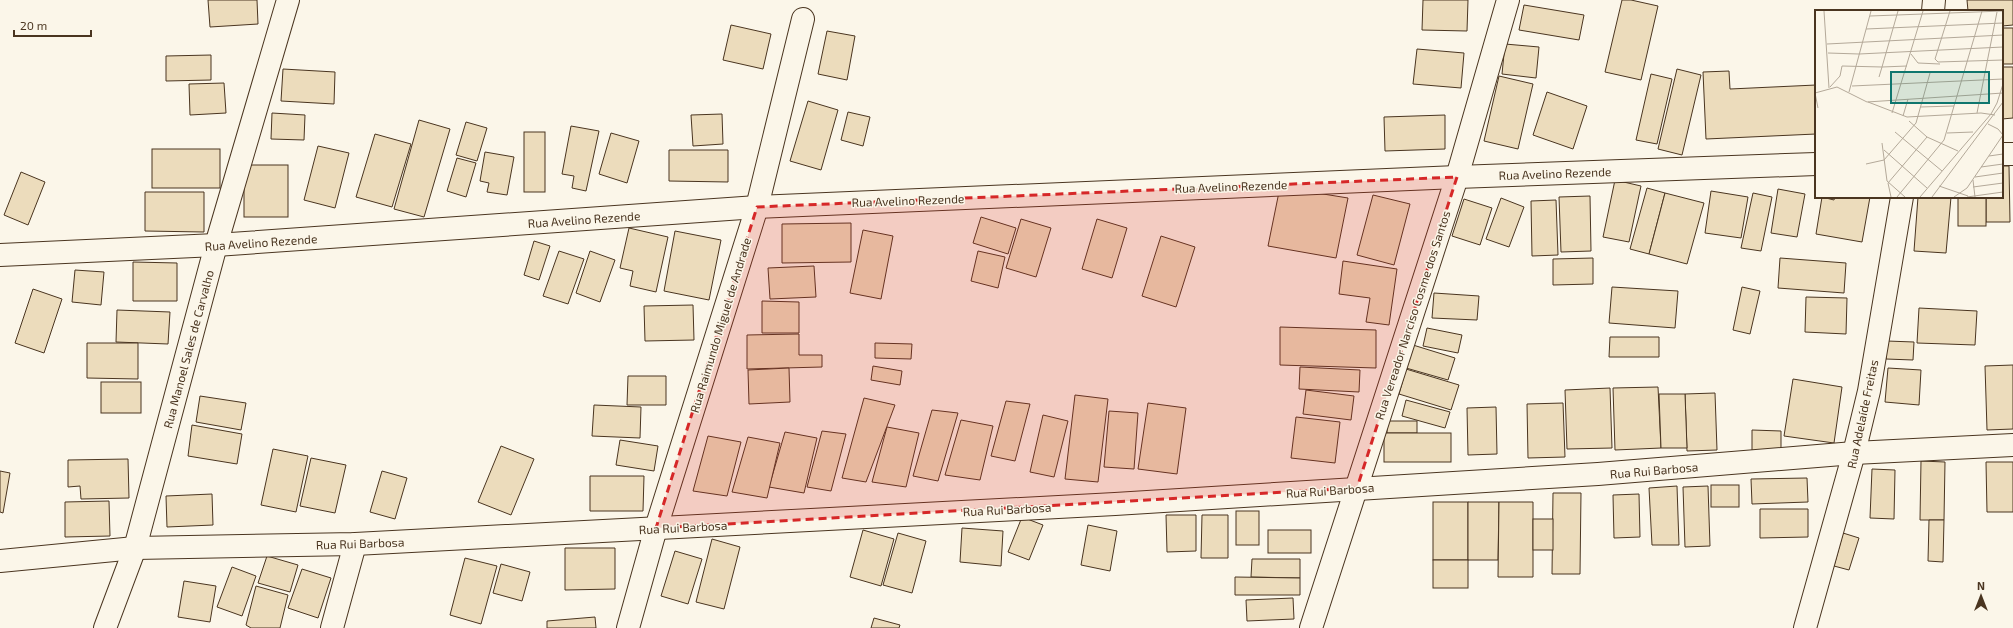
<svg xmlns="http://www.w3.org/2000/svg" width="2013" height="628" viewBox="0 0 2013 628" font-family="'Exo 2',sans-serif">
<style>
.building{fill:#ecdcbc;stroke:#4a3520}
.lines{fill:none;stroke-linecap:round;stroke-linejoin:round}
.minor-casing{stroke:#4a3520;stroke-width:24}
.minor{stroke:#fbf6e9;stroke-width:22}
.marked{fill:#d62828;fill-opacity:0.2;stroke:#d62828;stroke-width:3;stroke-dasharray:8 5;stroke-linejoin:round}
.labels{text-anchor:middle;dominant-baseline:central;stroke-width:3;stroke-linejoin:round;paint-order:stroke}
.street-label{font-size:12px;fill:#4a3520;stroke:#fbf6e9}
.inset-road{fill:none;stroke:#b4a999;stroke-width:1}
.view{fill:#0f766e;fill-opacity:0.15;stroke:#0f766e;stroke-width:2}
.inset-edge{fill:none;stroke:#4a3520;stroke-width:2}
</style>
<rect width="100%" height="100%" fill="#fbf6e9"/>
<g class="building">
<polygon points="208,0 257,0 258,24 210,27"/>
<polygon points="1423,0 1468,0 1467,31 1422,30"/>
<polygon points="1622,0 1631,0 1658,6 1641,80 1605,72"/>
<polygon points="1967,0 2013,0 2013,25 2002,26 2002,11 1968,11"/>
<polygon points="1524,5 1584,15 1579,40 1519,30"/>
<polygon points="731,25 771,34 763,69 723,60"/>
<rect x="2002" y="28" width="11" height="36"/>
<polygon points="827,31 855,36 847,80 818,74"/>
<polygon points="1505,44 1539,47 1536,78 1502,74"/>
<polygon points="1417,49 1464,53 1461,88 1413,84"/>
<polygon points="211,55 211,80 166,81 166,56"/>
<polygon points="2002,67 2013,67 2013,118 2002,119"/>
<polygon points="283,69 335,72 334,104 281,101"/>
<polygon points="1677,69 1701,75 1682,155 1658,149"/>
<polygon points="1729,71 1730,89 1816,85 1816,134 1706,139 1703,72"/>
<polygon points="1651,74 1672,79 1657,144 1636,140"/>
<polygon points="1499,76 1533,84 1518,149 1484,141"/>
<polygon points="224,83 226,113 190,115 189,84"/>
<polygon points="1547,92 1587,106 1573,149 1533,135"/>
<polygon points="808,101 838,110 821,170 790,161"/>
<polygon points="848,112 870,117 863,146 841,140"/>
<polygon points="272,113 305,115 304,140 271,139"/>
<polygon points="722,114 723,144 693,146 691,115"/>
<polygon points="1445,115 1445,149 1385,151 1384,117"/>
<polygon points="419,120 450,129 424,217 394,209"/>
<polygon points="466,122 487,128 477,161 456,155"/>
<polygon points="571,126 599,131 586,191 572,188 574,176 562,174"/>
<rect x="524" y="132" width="21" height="60"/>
<polygon points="611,133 639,141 627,183 599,174"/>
<polygon points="375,134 411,144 392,207 356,197"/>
<polygon points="318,146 349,153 335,208 304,200"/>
<rect x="152" y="149" width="68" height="39"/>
<polygon points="669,150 728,150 728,182 669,181"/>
<polygon points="485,152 514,157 507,195 487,192 489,183 480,181"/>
<polygon points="457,158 476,163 466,197 447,191"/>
<rect x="244" y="165" width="44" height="52"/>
<polygon points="2002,166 2009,166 2010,222 1986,222 1986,197 2002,197"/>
<polygon points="21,172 45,182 28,225 4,215"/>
<polygon points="1615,180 1641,186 1629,242 1603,237"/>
<polygon points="1280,187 1348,198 1336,258 1268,246"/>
<polygon points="1647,188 1665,193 1649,254 1630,249"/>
<polygon points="1778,189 1805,194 1797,237 1771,233"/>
<polygon points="1711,191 1748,197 1741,238 1705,233"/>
<polygon points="145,192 204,192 204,232 145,231"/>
<polygon points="1665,193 1704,203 1687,264 1649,254"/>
<polygon points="1753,193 1772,197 1761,251 1741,248"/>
<polygon points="1373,195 1410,204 1394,265 1357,255"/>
<polygon points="1590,196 1591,251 1561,252 1559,197"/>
<polygon points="1822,197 1834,200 1835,197 1870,197 1862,242 1816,234"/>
<polygon points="1918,197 1951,197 1946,253 1914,251"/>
<rect x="1958" y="197" width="28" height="29"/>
<polygon points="1501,198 1524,207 1509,247 1486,239"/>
<polygon points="1464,199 1492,208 1480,245 1452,236"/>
<polygon points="1556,200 1558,255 1532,256 1531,201"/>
<polygon points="981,217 1016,228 1008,254 973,243"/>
<polygon points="1021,219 1051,228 1036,277 1006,268"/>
<polygon points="1097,219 1127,228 1112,278 1082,269"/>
<polygon points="851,223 851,262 782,263 782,224"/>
<polygon points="629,228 668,237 656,292 630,286 633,271 620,268"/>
<polygon points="863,230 893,236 881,299 850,293"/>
<polygon points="675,231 721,240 709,300 664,291"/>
<polygon points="1161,236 1195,247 1176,307 1142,296"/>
<polygon points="534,241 550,246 539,280 524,275"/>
<polygon points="559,251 584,259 568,304 543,296"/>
<polygon points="590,251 615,260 600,302 576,293"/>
<polygon points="978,251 1005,257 998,288 971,281"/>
<polygon points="1593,258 1593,284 1553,285 1553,259"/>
<polygon points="1780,258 1846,263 1844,293 1778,288"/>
<polygon points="1343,261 1397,269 1389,325 1366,322 1370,298 1339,294"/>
<polygon points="133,262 177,263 177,301 133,301"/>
<polygon points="814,266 816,297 770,299 768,268"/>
<polygon points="75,270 104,272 101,305 72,302"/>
<polygon points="1612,287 1678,291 1675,328 1609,323"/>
<polygon points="1742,287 1760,291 1750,334 1733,330"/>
<polygon points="33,289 62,299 44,353 15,343"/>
<polygon points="1434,293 1479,296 1477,320 1432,318"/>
<polygon points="1806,297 1847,298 1846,334 1805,332"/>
<polygon points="762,301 799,302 799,333 762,333"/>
<polygon points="693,305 694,340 645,341 644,306"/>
<polygon points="1919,308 1977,311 1975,345 1917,343"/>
<polygon points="117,310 170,312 168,344 116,342"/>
<polygon points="1280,327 1376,330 1376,368 1280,365"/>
<polygon points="1427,328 1462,335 1458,353 1423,346"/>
<polygon points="799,334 799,355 822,355 822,367 747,369 747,335"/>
<polygon points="1610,337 1659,337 1659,357 1609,357"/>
<polygon points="1887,341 1914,342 1913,360 1886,359"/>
<polygon points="87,343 138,343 138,379 87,378"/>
<polygon points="875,343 912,344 911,359 875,358"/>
<polygon points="1413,345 1455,358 1448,380 1406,368"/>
<polygon points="2013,365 2013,429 1987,430 1985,366"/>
<polygon points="873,366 902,371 900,385 871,380"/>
<polygon points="1300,367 1360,370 1359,392 1299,389"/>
<polygon points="789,368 790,402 749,404 748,370"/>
<polygon points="1888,368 1921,370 1919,405 1885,402"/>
<polygon points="1406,369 1459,385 1451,410 1399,394"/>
<polygon points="628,376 666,376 666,405 627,405"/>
<polygon points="1793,379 1842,387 1834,443 1784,436"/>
<rect x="101" y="382" width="40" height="31"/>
<polygon points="1658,387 1661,448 1615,450 1613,388"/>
<polygon points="1610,388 1612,448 1567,449 1565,390"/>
<polygon points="1306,390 1354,396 1351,420 1303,414"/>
<polygon points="1715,393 1717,450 1687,451 1685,394"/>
<polygon points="1659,394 1685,394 1687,448 1661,448"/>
<polygon points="1075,395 1108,399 1098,482 1065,479"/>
<polygon points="200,396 246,403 241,430 196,422"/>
<polygon points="864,398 895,405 866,482 842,478"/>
<polygon points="1406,400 1450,412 1445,428 1402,416"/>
<polygon points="1006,401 1030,404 1015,461 991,456"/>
<polygon points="1148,403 1186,408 1177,474 1138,469"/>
<polygon points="1563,403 1565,457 1528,458 1527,404"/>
<polygon points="594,405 641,407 640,438 592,436"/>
<polygon points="1496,407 1497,454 1468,455 1467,408"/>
<polygon points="932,410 958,413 938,481 913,476"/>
<polygon points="1109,411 1138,413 1134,469 1104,467"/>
<polygon points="1043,415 1068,421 1054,477 1030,472"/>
<polygon points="1296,417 1340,422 1335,463 1291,458"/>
<polygon points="961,420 993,426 980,480 945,475"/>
<rect x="1387" y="421" width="30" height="12"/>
<polygon points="192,425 242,434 237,464 188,456"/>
<polygon points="887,427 919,433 906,487 872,482"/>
<polygon points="1752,430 1781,431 1781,454 1752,453"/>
<polygon points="822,431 846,434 831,491 807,487"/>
<polygon points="785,432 817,438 804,493 769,487"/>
<rect x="1384" y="433" width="67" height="29"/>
<polygon points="708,436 741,442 727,496 693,491"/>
<polygon points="748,437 780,443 767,498 732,492"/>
<polygon points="620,440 658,446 654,471 616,465"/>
<polygon points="501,446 534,459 511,515 478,502"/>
<polygon points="273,449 308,456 296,512 261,505"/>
<polygon points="311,458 346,465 335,513 300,506"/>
<polygon points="128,459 129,498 81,499 80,486 68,487 68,460"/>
<polygon points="1921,461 1945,462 1944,520 1920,520"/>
<polygon points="1986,462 2013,462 2013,512 1987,512"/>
<polygon points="1872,469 1895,470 1894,519 1870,518"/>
<polygon points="0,471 10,473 3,513 0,512"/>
<polygon points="382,471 407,478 395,519 370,512"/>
<polygon points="590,476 644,476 643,511 590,511"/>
<polygon points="1807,478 1808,502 1752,504 1751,479"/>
<rect x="1711" y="485" width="28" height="22"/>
<polygon points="1677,486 1679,545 1652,545 1649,488"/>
<polygon points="1708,486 1710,546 1685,547 1683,487"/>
<polygon points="1553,493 1581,493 1580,574 1552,574"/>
<polygon points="212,494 213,525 167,527 166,496"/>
<polygon points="1639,494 1640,537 1614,538 1613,495"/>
<polygon points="109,501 110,536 65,537 65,502"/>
<rect x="1433" y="502" width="35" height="58"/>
<polygon points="1468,502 1499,502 1498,560 1468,560"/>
<polygon points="1499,502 1533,502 1533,577 1498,577"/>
<polygon points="1760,509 1808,509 1808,537 1760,538"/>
<rect x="1236" y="511" width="23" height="34"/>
<polygon points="1166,515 1196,515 1196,551 1167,552"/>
<polygon points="1202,515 1228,515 1228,558 1201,558"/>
<polygon points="1022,517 1043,525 1029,560 1008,552"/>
<rect x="1533" y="519" width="20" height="31"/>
<polygon points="1929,520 1944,520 1943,562 1928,561"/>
<polygon points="1088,525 1117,531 1110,571 1081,565"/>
<polygon points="962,528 1003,531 1001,566 960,562"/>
<polygon points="863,530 894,539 881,586 850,577"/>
<rect x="1268" y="530" width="43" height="23"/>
<polygon points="898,533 926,541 912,593 883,585"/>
<polygon points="1843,533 1859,538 1849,570 1834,566"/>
<polygon points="712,539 740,547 724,609 696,602"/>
<polygon points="565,548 615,548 615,589 565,590"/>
<polygon points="675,551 702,559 688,604 661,596"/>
<polygon points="267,556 298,565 290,592 258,583"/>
<polygon points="465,558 497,566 481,624 450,615"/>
<polygon points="1252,559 1300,559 1300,578 1251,577"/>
<rect x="1433" y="560" width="35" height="28"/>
<polygon points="501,564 530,572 522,601 493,593"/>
<polygon points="232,567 256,576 242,616 217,607"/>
<polygon points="302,569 331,578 318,618 288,608"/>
<polygon points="1235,577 1300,578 1300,595 1235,595"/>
<polygon points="184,581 216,586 210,622 178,617"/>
<polygon points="256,586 288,595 280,628 251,628 246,625"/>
<polygon points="1293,598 1294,619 1247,621 1246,600"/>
<polygon points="595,617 596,628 547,628 547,621"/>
<polygon points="874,618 900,625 899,628 871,628"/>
</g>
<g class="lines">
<defs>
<g id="minor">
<polyline points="1933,11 1934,0"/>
<polyline points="2002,154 2013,154"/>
<polyline points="0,255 216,245 757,207 1457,177 1816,164"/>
<polyline points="0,561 135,548 355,544 1115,504 1598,474 1854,453 2013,445"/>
<polyline points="105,628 135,548 216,245 288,0"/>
<polyline points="332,628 355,544"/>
<polyline points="628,628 656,528 757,207 803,19"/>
<polyline points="1311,628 1457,177 1508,0"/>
<polyline points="1805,628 1854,453 1869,391 1902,197"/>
</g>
</defs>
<use href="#minor" class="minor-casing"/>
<use href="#minor" class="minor"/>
</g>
<path class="marked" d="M 1457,177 L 1357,488 L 656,528 L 757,207 Z"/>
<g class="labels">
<g class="street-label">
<text transform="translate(1555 173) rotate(-2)">Rua Avelino Rezende</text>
<text transform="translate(1231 186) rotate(-2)">Rua Avelino Rezende</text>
<text transform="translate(908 200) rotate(-2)">Rua Avelino Rezende</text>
<text transform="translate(584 219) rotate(-4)">Rua Avelino Rezende</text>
<text transform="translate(261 242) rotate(-4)">Rua Avelino Rezende</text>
<text transform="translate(1412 315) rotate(-72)">Rua Vereador Narciso Cosme dos Santos</text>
<text transform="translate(720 325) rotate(-73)">Rua Raimundo Miguel de Andrade</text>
<text transform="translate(188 349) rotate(-75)">Rua Manoel Sales de Carvalho</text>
<text transform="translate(1862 414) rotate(-78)">Rua Adelaíde Freitas</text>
<text transform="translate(1654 470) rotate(-5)">Rua Rui Barbosa</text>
<text transform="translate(1330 490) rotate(-4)">Rua Rui Barbosa</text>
<text transform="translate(1007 509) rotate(-3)">Rua Rui Barbosa</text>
<text transform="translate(683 527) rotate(-3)">Rua Rui Barbosa</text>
<text transform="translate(360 543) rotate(-2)">Rua Rui Barbosa</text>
</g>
</g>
<g transform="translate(1815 10)">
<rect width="188" height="188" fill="#fbf6e9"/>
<path class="inset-road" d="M 9,1 L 14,78M 135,1 L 120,49 L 123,52 L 188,50M 55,6 L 188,1M 51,19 L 188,13M 12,34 L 188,25M 13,43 L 44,44 L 188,37M 96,44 L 103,53 L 125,54M 64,67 L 67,57 L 92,56M 37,76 L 188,69M 15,77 L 25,66 L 27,56 L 67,57 L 83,1M 34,82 L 56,1M 0,83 L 22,77 L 52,92 L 188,83M 0,83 L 3,98M 53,92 L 92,107 L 166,103 L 180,105M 105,97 L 139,96M 77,103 L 108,1M 162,103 L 182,2M 88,106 L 93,89M 94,111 L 112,127 L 143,141M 173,114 L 183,119 L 188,125M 80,122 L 127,161M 132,123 L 158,122M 67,133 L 72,171 L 90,187M 69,140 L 112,178M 174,146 L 188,144M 51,154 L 69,150 L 101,113 L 115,63M 166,157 L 188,154M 160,167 L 188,163M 158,170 L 160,187M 124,176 L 153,186M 158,177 L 188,173M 76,187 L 73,173 L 112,127M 82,187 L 129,130 L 167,1M 105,187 L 176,104 L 182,93 L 188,74M 117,187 L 188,92M 139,187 L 152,178 L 188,125M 152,187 L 188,182"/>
<path class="view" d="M 76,62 L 174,62 L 174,93 L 76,93 Z"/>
<rect width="188" height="188" class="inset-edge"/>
</g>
<g transform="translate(1981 596)" stroke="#fbf6e9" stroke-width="3" paint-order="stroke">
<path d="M0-3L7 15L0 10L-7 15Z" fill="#4a3520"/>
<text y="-6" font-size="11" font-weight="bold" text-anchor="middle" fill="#4a3520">N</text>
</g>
<path d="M14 30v6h77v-6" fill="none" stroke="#4a3520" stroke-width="2"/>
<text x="20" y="30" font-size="12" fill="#4a3520" stroke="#fbf6e9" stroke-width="3" paint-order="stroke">20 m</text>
</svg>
